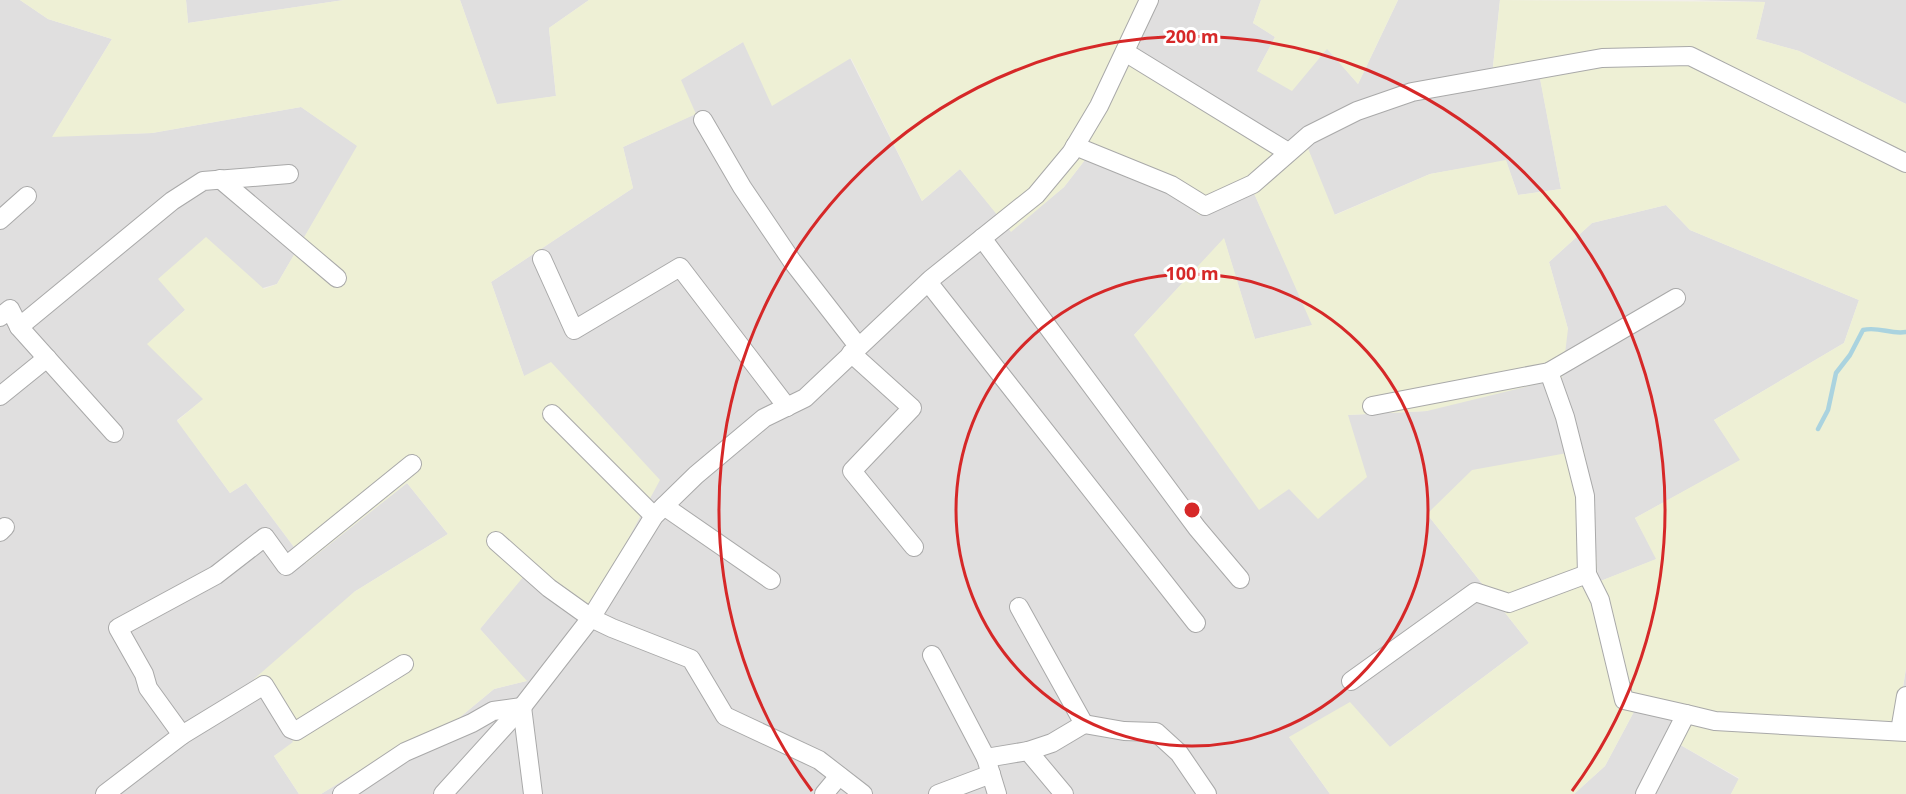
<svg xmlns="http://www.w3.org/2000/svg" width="1906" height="794" viewBox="0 0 1906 794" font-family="'Noto Sans',sans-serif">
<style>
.residential{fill:#e0dfdf}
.farmland{fill:#eef0d5}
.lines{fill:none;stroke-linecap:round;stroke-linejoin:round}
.stream{stroke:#aad3df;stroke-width:4.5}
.minor-casing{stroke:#a9a9a9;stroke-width:20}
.minor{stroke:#fff;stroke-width:18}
.ring{fill:none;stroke:#d62828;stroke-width:3}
.centre{fill:#d62828;stroke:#fff;stroke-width:3}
.ring-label{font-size:18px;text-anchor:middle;font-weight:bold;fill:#d62828;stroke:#fff;stroke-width:6;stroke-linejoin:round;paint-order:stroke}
</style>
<rect width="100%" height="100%" fill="#f2efe9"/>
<g class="residential">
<polygon points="0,0 20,0 48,19 112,39 53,136 152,133 301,107 358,146 277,284 185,310 148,344 204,399 177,420 230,493 246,483 306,563 407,483 448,534 354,592 294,743 274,756 299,794 0,794"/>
<polygon points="186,0 344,0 188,23"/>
<polygon points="460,0 589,0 549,28 556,96 497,105"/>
<polygon points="1159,0 1261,0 1253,23 1275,37 1257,71 1327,48 1358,84 1398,0 1500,0 1491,85 1537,62 1561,189 1518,195 1506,161 1430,174 1334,215 1307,147 1285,156 1130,63"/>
<polygon points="1693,0 1906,0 1906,104 1799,51 1756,39 1765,2"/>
<polygon points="743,42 850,58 922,201 960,169 1011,231 1064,187 1088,156 1253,191 1313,325 1255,339 1224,239 1134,335 1348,415 1427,411 1568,329 1549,262 1592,223 1666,205 1690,230 1859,300 1844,343 1714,420 1741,460 1635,518 1657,559 1598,582 1592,497 1427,514 1529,643 1390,747 1289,737 1330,794 321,794 399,746 459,718 494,689 526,681 480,629 524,575 524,376 491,282 633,188 623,147 695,114 680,80"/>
<polygon points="1906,668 1906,728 1677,743 1739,779 1731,794 1574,794 1605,766 1638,704 1898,723"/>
</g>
<g class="farmland">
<polygon points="20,0 186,0 188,23 344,0 460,0 497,104 556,96 549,28 589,0 1159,0 1131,63 1285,156 1307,146 1335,215 1430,174 1506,160 1518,195 1561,189 1537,63 1491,86 1500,0 1765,2 1756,39 1799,51 1906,104 1906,668 1897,724 1689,718 1638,704 1605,766 1574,794 1330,794 1289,737 1350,702 1390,747 1529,643 1427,514 1472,470 1584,450 1592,497 1598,582 1656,559 1635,518 1740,460 1714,420 1844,343 1859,300 1690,230 1666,205 1592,223 1549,262 1568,329 1562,378 1427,411 1348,415 1367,477 1318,519 1289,489 1259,510 1134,335 1224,238 1255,339 1312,325 1253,191 1199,215 1178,195 1088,156 1064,187 1011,232 960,169 922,201 851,58 772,106 743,42 681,80 696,114 623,147 633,188 491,282 524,376 551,362 660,480 613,567 580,619 524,576 480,629 527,681 494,689 459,718 399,746 321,794 299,794 274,756 293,742 254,679 354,592 448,534 407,483 306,563 246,483 230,493 177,421 203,399 147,344 185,310 158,279 206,237 264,289 277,284 357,146 301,107 152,133 52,137 112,39 48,19"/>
<polygon points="1261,0 1398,0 1358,84 1327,49 1292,91 1257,71 1275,37 1253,23"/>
<polygon points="1682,723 1906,736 1906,794 1731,794 1739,778 1677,743"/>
</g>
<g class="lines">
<path class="stream" d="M 1818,429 L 1828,410 L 1836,373 L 1850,355 L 1863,330 C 1879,326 1891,335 1906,332"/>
<defs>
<g id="minor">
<polyline points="1125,52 1288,152"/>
<polyline points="703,120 742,187 792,261 858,346"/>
<polyline points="1075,146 1171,185 1205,206 1253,184 1309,135 1357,111 1412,92 1602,58 1690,56 1906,163"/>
<polyline points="220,179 337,278"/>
<polyline points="0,220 27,196"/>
<polyline points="982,238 1197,528 1240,579"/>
<polyline points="542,259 574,330 680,267 787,407"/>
<polyline points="928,282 1196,623"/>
<polyline points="0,317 10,309 19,327 114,433"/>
<polyline points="19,327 172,201 203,181 289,174"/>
<polyline points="851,353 912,408 852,471 914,547"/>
<polyline points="1549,372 1565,417 1585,496 1587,574 1600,600 1624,700 1686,714"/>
<polyline points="0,396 47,358"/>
<polyline points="1372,406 1549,372 1676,298"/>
<polyline points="552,414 654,516"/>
<polyline points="664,506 771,580"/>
<polyline points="0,532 5,527"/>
<polyline points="1019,607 1084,724 1052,743 1028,751"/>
<polyline points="932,655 986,758 997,794"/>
<polyline points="1351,681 1475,592 1509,603 1587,574"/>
<polyline points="1084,724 1124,731 1156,732 1179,753 1207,794"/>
<polyline points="1900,731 1906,696"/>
<polyline points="182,735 264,685 291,729 296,731 404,664"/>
<polyline points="986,758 1028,751 1064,794"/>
<polyline points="105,794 182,735 148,688 144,674 118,628 216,575 265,537 286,566 412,464"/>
<polyline points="342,794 405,752 472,723 493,711 522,707 533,794"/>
<polyline points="443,794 522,707 591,618 549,588 496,541"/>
<polyline points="824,794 839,776"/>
<polyline points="863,794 819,760 725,716 691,659 612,628 591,618 654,516 696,475 764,418 805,398 931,279 1036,195 1071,153 1099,106 1149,0"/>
<polyline points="938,794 991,774"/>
<polyline points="1645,794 1686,714 1715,721 1906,732"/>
</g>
</defs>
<use href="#minor" class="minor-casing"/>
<use href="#minor" class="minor"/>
</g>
<g class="ring">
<circle cx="1192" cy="510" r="236"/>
<path d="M812 791A473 473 0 1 1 1572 791"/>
</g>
<circle cx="1192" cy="510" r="9" class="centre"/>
<g class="ring-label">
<text x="1192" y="43">200 m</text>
<text x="1192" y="280">100 m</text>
</g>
</svg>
